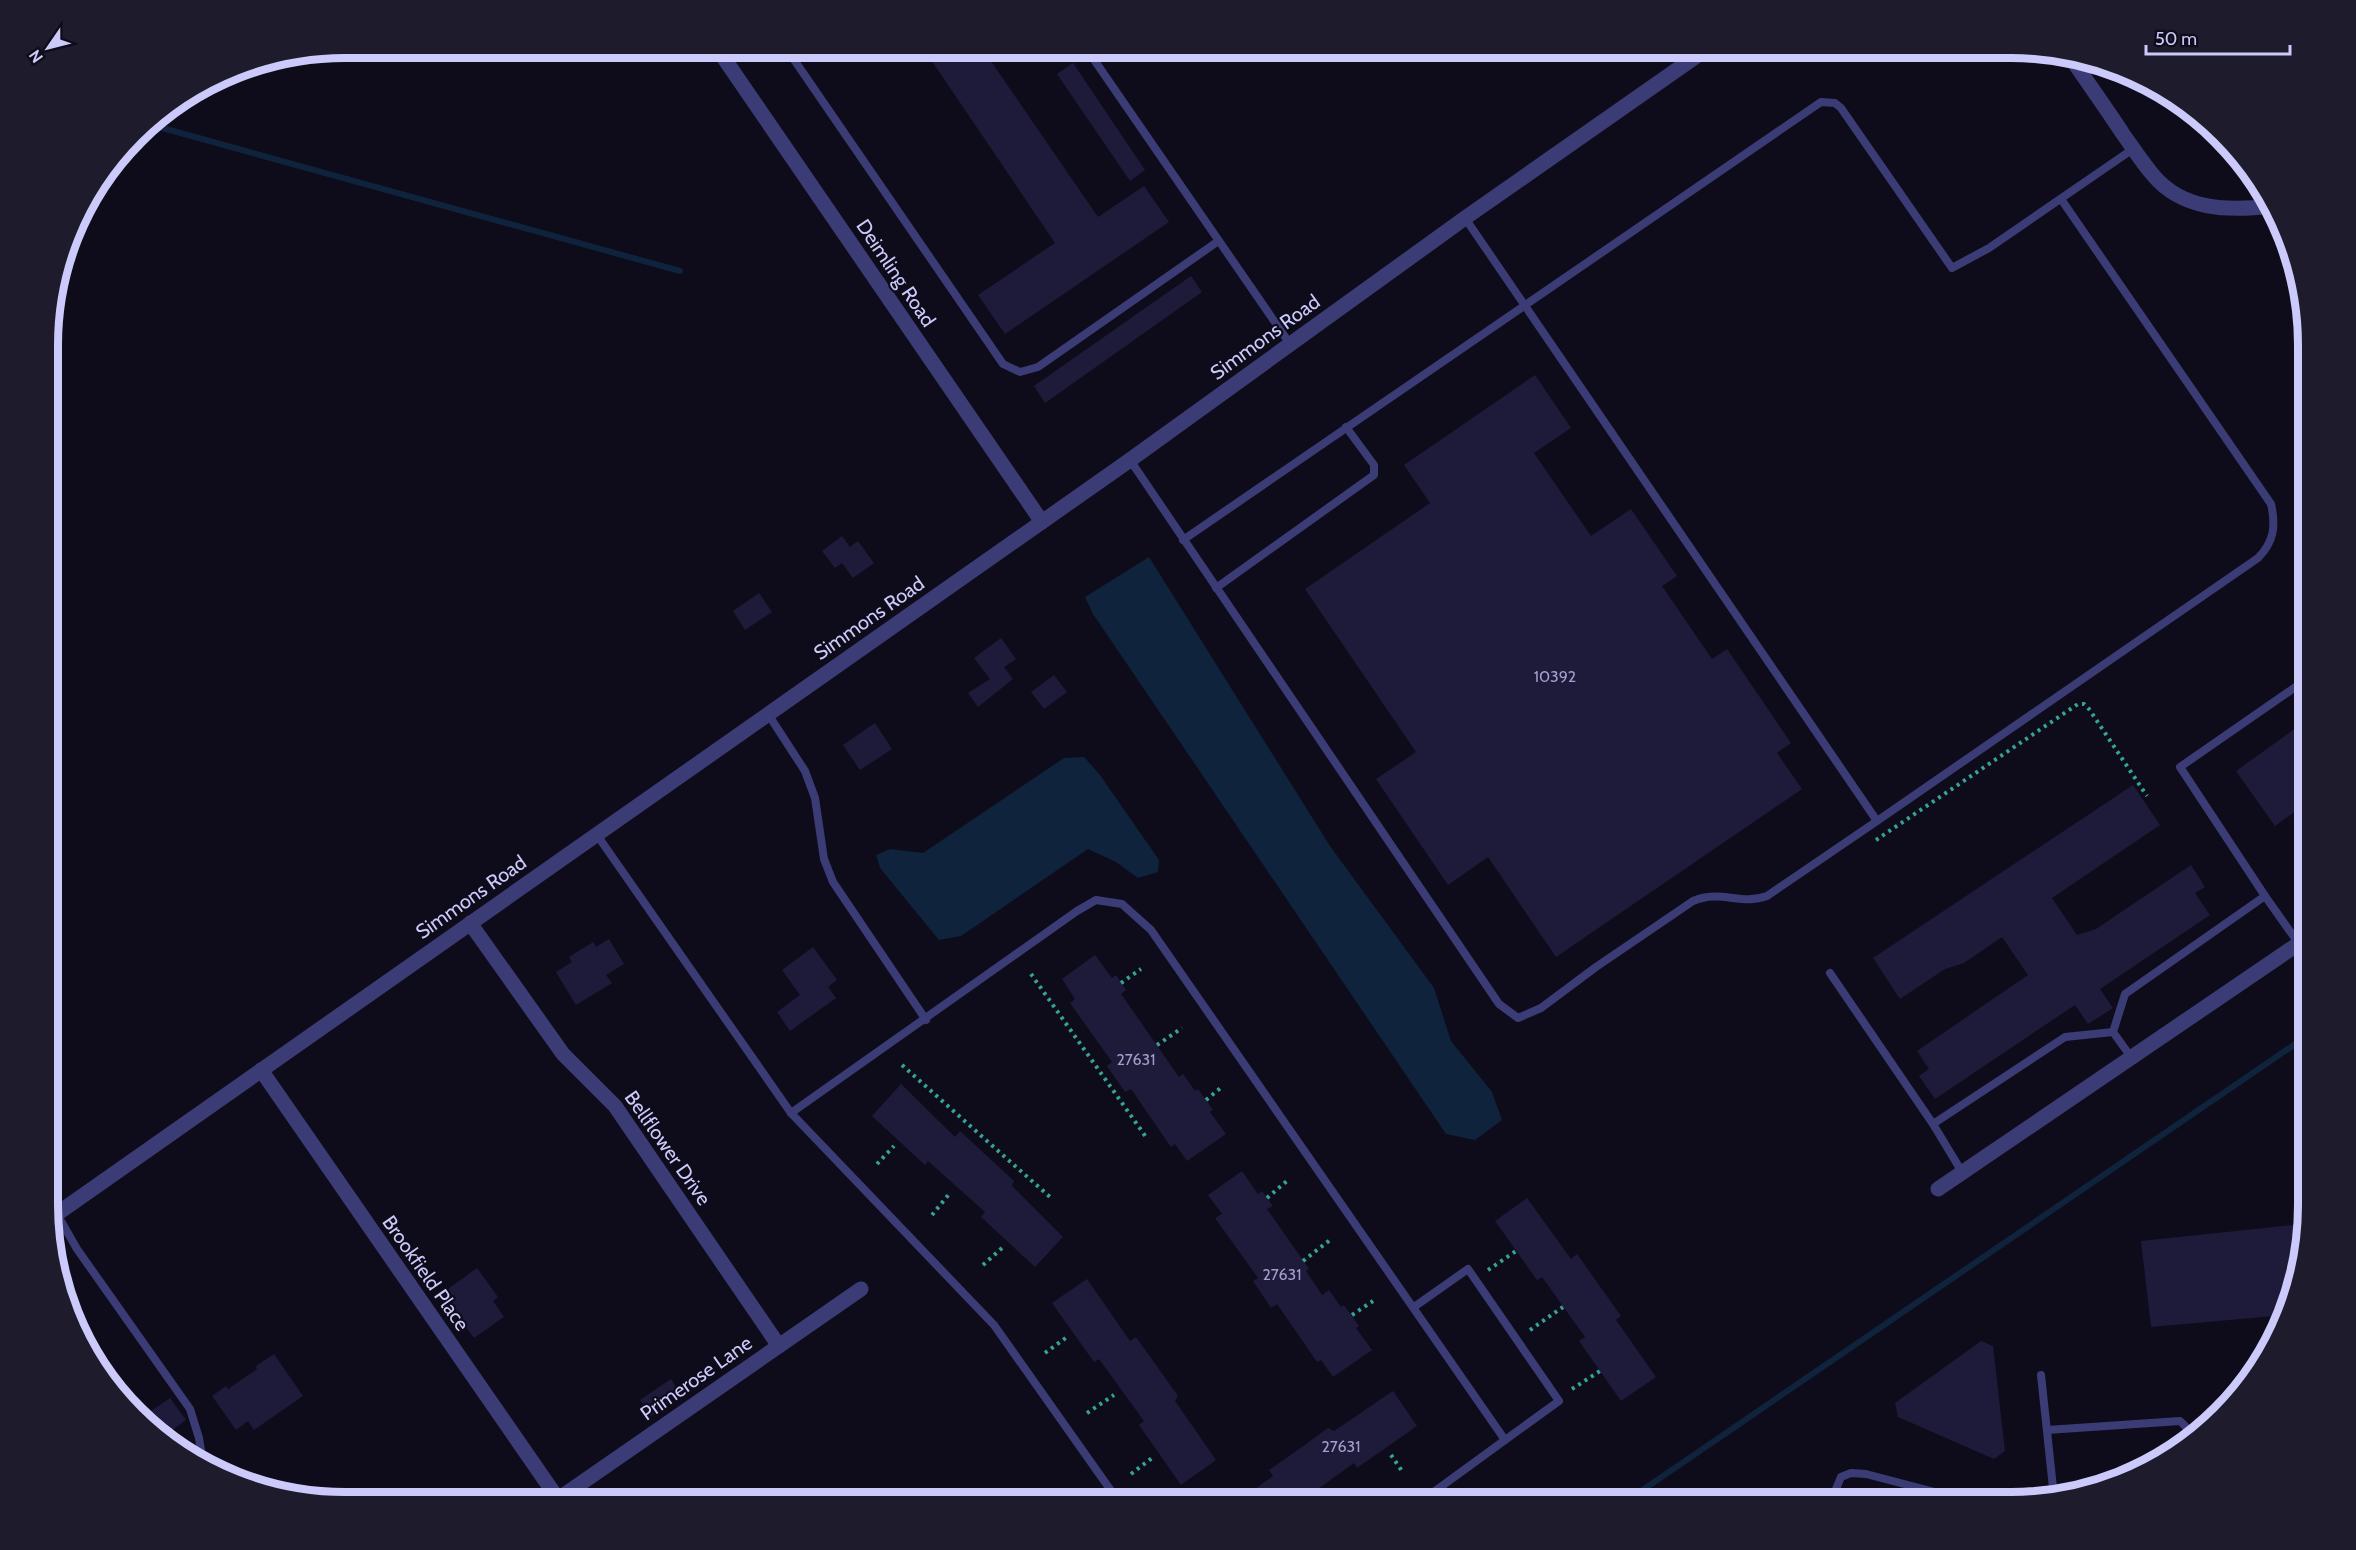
<svg xmlns="http://www.w3.org/2000/svg" width="2356" height="1550" viewBox="0 0 2356 1550" font-family="Cabin,sans-serif">
<style>
.water{fill:#0f233c}
.lines{fill:none;stroke-linecap:round;stroke-linejoin:round}
.stream{stroke:#0f233c;stroke-width:6}
.building{fill:#1e1a3a}
.path{stroke:#35a395;stroke-width:4;stroke-dasharray:3 4.5;stroke-linecap:butt}
.lane{stroke:#3b3c76;stroke-width:8}
.street{stroke:#3b3c76;stroke-width:15}
.labels{text-anchor:middle;dominant-baseline:central;stroke-width:4.5;stroke-linejoin:round;paint-order:stroke}
.number-label{font-size:16px;fill:#a09ecb}
.street-label{font-size:20px;fill:#cccafb;stroke:#0e0c1a}
.rim{fill:none;stroke:#cccafb;stroke-width:8}
</style>
<rect width="100%" height="100%" fill="#0e0c1a"/>
<g class="water">
<polygon points="1149,557 1330,846 1434,988 1451,1041 1492,1092 1502,1120 1475,1140 1446,1134 1093,614 1085,597"/>
<polygon points="1084,757 1100,775 1159,860 1158,872 1138,878 1116,862 1088,849 961,936 939,940 880,868 876,855 890,849 923,853 1064,758"/>
</g>
<g class="lines">
<g class="stream">
<polyline points="148,124 680,271"/>
<polyline points="1625,1502 2307,1036"/>
</g>
</g>
<g class="building">
<polygon points="923,48 982,48 1098,217 1144,186 1169,222 1005,334 978,295 1055,243"/>
<polygon points="1073,63 1145,170 1130,181 1057,74"/>
<polygon points="1191,276 1202,292 1045,403 1034,386"/>
<polygon points="1535,375 1571,428 1534,453 1591,536 1631,509 1677,576 1662,586 1712,659 1727,649 1791,743 1777,753 1802,789 1556,957 1488,857 1448,885 1376,779 1416,752 1305,589 1430,503 1404,465"/>
<polygon points="842,536 850,547 858,541 874,563 853,578 842,563 835,568 822,551"/>
<polygon points="759,593 772,612 745,630 733,611"/>
<polygon points="1001,638 1016,659 1004,667 1013,679 978,707 968,693 990,679 974,658"/>
<polygon points="1054,675 1067,692 1044,709 1031,692"/>
<polygon points="2307,720 2307,803 2275,826 2236,771"/>
<polygon points="875,723 892,749 860,770 843,745"/>
<polygon points="2133,785 2160,825 2052,898 2077,935 2096,929 2191,865 2205,887 2195,893 2210,915 2100,989 2113,1008 2088,1024 2075,1005 1935,1099 1919,1076 1929,1069 1917,1051 2028,975 2002,937 1964,963 1945,969 1900,999 1873,958"/>
<polygon points="609,939 624,964 606,975 612,983 576,1005 556,972 572,962 569,957 593,942 596,947"/>
<polygon points="813,947 837,980 828,987 836,998 790,1031 777,1012 800,995 782,970"/>
<polygon points="1095,955 1112,978 1116,975 1126,990 1121,994 1179,1077 1183,1074 1195,1091 1198,1089 1213,1110 1210,1112 1226,1134 1187,1161 1175,1144 1171,1147 1131,1089 1125,1092 1107,1066 1112,1062 1070,1003 1075,999 1062,979"/>
<polygon points="901,1084 955,1137 960,1131 1014,1181 1012,1186 1063,1237 1035,1267 981,1217 985,1212 928,1161 925,1165 872,1116"/>
<polygon points="1242,1171 1258,1194 1262,1191 1273,1206 1267,1209 1309,1269 1306,1271 1322,1295 1329,1290 1341,1307 1344,1305 1359,1326 1356,1328 1372,1350 1333,1377 1321,1360 1317,1362 1277,1304 1271,1308 1253,1281 1258,1278 1215,1218 1222,1214 1208,1195"/>
<polygon points="1527,1198 1571,1259 1577,1254 1621,1316 1616,1320 1656,1377 1621,1401 1579,1341 1585,1337 1542,1277 1537,1280 1495,1221"/>
<polygon points="2303,1224 2304,1239 2292,1300 2285,1315 2151,1327 2141,1241"/>
<polygon points="477,1268 498,1297 493,1301 504,1317 474,1338 441,1294"/>
<polygon points="1087,1279 1130,1341 1136,1337 1178,1396 1175,1401 1216,1460 1181,1485 1139,1425 1144,1421 1099,1359 1094,1362 1052,1303"/>
<polygon points="1981,1341 1993,1346 2005,1451 1994,1459 1898,1417 1895,1403"/>
<polygon points="274,1354 303,1396 254,1430 248,1421 236,1430 212,1396 226,1386 228,1389 257,1369 256,1366"/>
<polygon points="671,1379 681,1395 651,1416 640,1400"/>
<polygon points="1393,1391 1417,1426 1357,1468 1354,1463 1300,1502 1237,1502 1273,1476 1269,1470 1295,1452 1328,1428 1334,1431"/>
<polygon points="170,1398 186,1420 163,1437 141,1418"/>
</g>
<g class="lines">
<g class="path">
<polyline points="1876,840 2078,704 2084,704 2089,709 2147,796"/>
<polyline points="1031,974 1146,1137"/>
<polyline points="1121,983 1141,969"/>
<polyline points="1157,1045 1182,1028"/>
<polyline points="902,1065 1051,1198"/>
<polyline points="1206,1100 1223,1086"/>
<polyline points="877,1164 894,1146"/>
<polyline points="1267,1198 1288,1180"/>
<polyline points="932,1215 950,1193"/>
<polyline points="1303,1261 1330,1240"/>
<polyline points="983,1265 1002,1248"/>
<polyline points="1488,1270 1516,1251"/>
<polyline points="1352,1315 1373,1301"/>
<polyline points="1530,1330 1563,1307"/>
<polyline points="1045,1353 1067,1337"/>
<polyline points="1572,1389 1600,1371"/>
<polyline points="1087,1413 1114,1395"/>
<polyline points="1391,1455 1402,1471"/>
<polyline points="1131,1474 1152,1458"/>
<polyline points="1327,1493 1332,1502"/>
</g>
<g class="lane">
<polyline points="786,48 1003,364 1020,372 1038,367 1217,242"/>
<polyline points="1086,48 1290,344"/>
<path d="M 1465,218 L 1877,821 L 2258,558 C 2274,542 2276,526 2271,504 L 2061,199"/>
<path d="M 1130,460 L 1499,1004 L 1518,1018 L 1541,1008 L 1596,967 L 1693,901 C 1722,889 1740,906 1767,896 L 1877,821"/>
<polyline points="1183,540 1821,102 1835,103 1841,108 1952,268 1989,248 2133,149"/>
<polyline points="1216,588 1374,475 1374,465 1346,427"/>
<polyline points="768,714 805,771 815,798 824,859 833,882 926,1020"/>
<polyline points="597,835 791,1113 994,1325 1119,1502"/>
<polyline points="2299,944 2265,896 2180,767 2307,679"/>
<polyline points="1830,973 1933,1124"/>
<polyline points="2131,1057 2113,1032 2125,994 2265,896"/>
<polyline points="791,1113 1077,911 1096,900 1122,904 1151,930 1505,1440 1420,1502"/>
<polyline points="1962,1172 1933,1124 2065,1037 2113,1032"/>
<polyline points="57,1214 77,1249 190,1409 199,1438 203,1463"/>
<polyline points="1414,1307 1468,1269 1559,1401 1505,1440"/>
<polyline points="2041,1375 2054,1497"/>
<polyline points="2047,1430 2180,1421 2192,1433 2193,1438"/>
<polyline points="1796,1501 1809,1493"/>
<polyline points="1840,1501 1836,1489 1841,1477 1851,1473 1866,1474 1969,1501"/>
<polyline points="2016,1501 2054,1495 2085,1492"/>
</g>
<g class="street">
<polyline points="717,48 1042,522"/>
<path d="M 2071,58 C 2088,83 2106,108 2123,134 C 2133,148 2142,162 2153,175 C 2183,211 2229,211 2272,206"/>
<polyline points="470,923 563,1054 615,1106 779,1346"/>
<polyline points="261,1070 558,1499"/>
<polyline points="1938,1189 2307,938"/>
<polyline points="51,1218 1130,460 1465,218 1708,48"/>
<polyline points="554,1502 861,1289"/>
</g>
</g>
<g class="labels">
<g class="number-label">
<text x="1555" y="676">10392</text>
<text x="1136" y="1059">27631</text>
<text x="1282" y="1274">27631</text>
<text x="1341" y="1446">27631</text>
</g>
<g class="street-label">
<text transform="translate(896 273) rotate(56)">Deimling Road</text>
<text transform="translate(1265 337) rotate(-36)">Simmons Road</text>
<text transform="translate(869 618) rotate(-35)">Simmons Road</text>
<text transform="translate(471 897) rotate(-35)">Simmons Road</text>
<text transform="translate(668 1148) rotate(55)">Bellflower Drive</text>
<text transform="translate(426 1273) rotate(55)">Brookfield Place</text>
<text transform="translate(696 1378) rotate(-35)">Primerose Lane</text>
</g>
</g>
<path d="M0 0H2356V1550H0ZM345 58H2011A287 287 0 0 1 2298 345V1205A287 287 0 0 1 2011 1492H345A287 287 0 0 1 58 1205V345A287 287 0 0 1 345 58Z" fill="#1d1b2c" fill-rule="evenodd"/>
<path class="rim" d="M345 58H2011A287 287 0 0 1 2298 345V1205A287 287 0 0 1 2011 1492H345A287 287 0 0 1 58 1205V345A287 287 0 0 1 345 58Z"/>
<g transform="translate(48 48) rotate(235)" stroke="#0e0c1a" stroke-width="4.5" paint-order="stroke">
<path d="M0-4.5L10 22L0 15L-10 22Z" fill="#cccafb"/>
<text y="-9" font-size="16" font-weight="bold" text-anchor="middle" fill="#cccafb">N</text>
</g>
<path d="M2146 45v9h144v-9" fill="none" stroke="#cccafb" stroke-width="3"/>
<text x="2155" y="45" font-size="18" fill="#cccafb" stroke="#0e0c1a" stroke-width="4.5" paint-order="stroke">50 m</text>
</svg>
